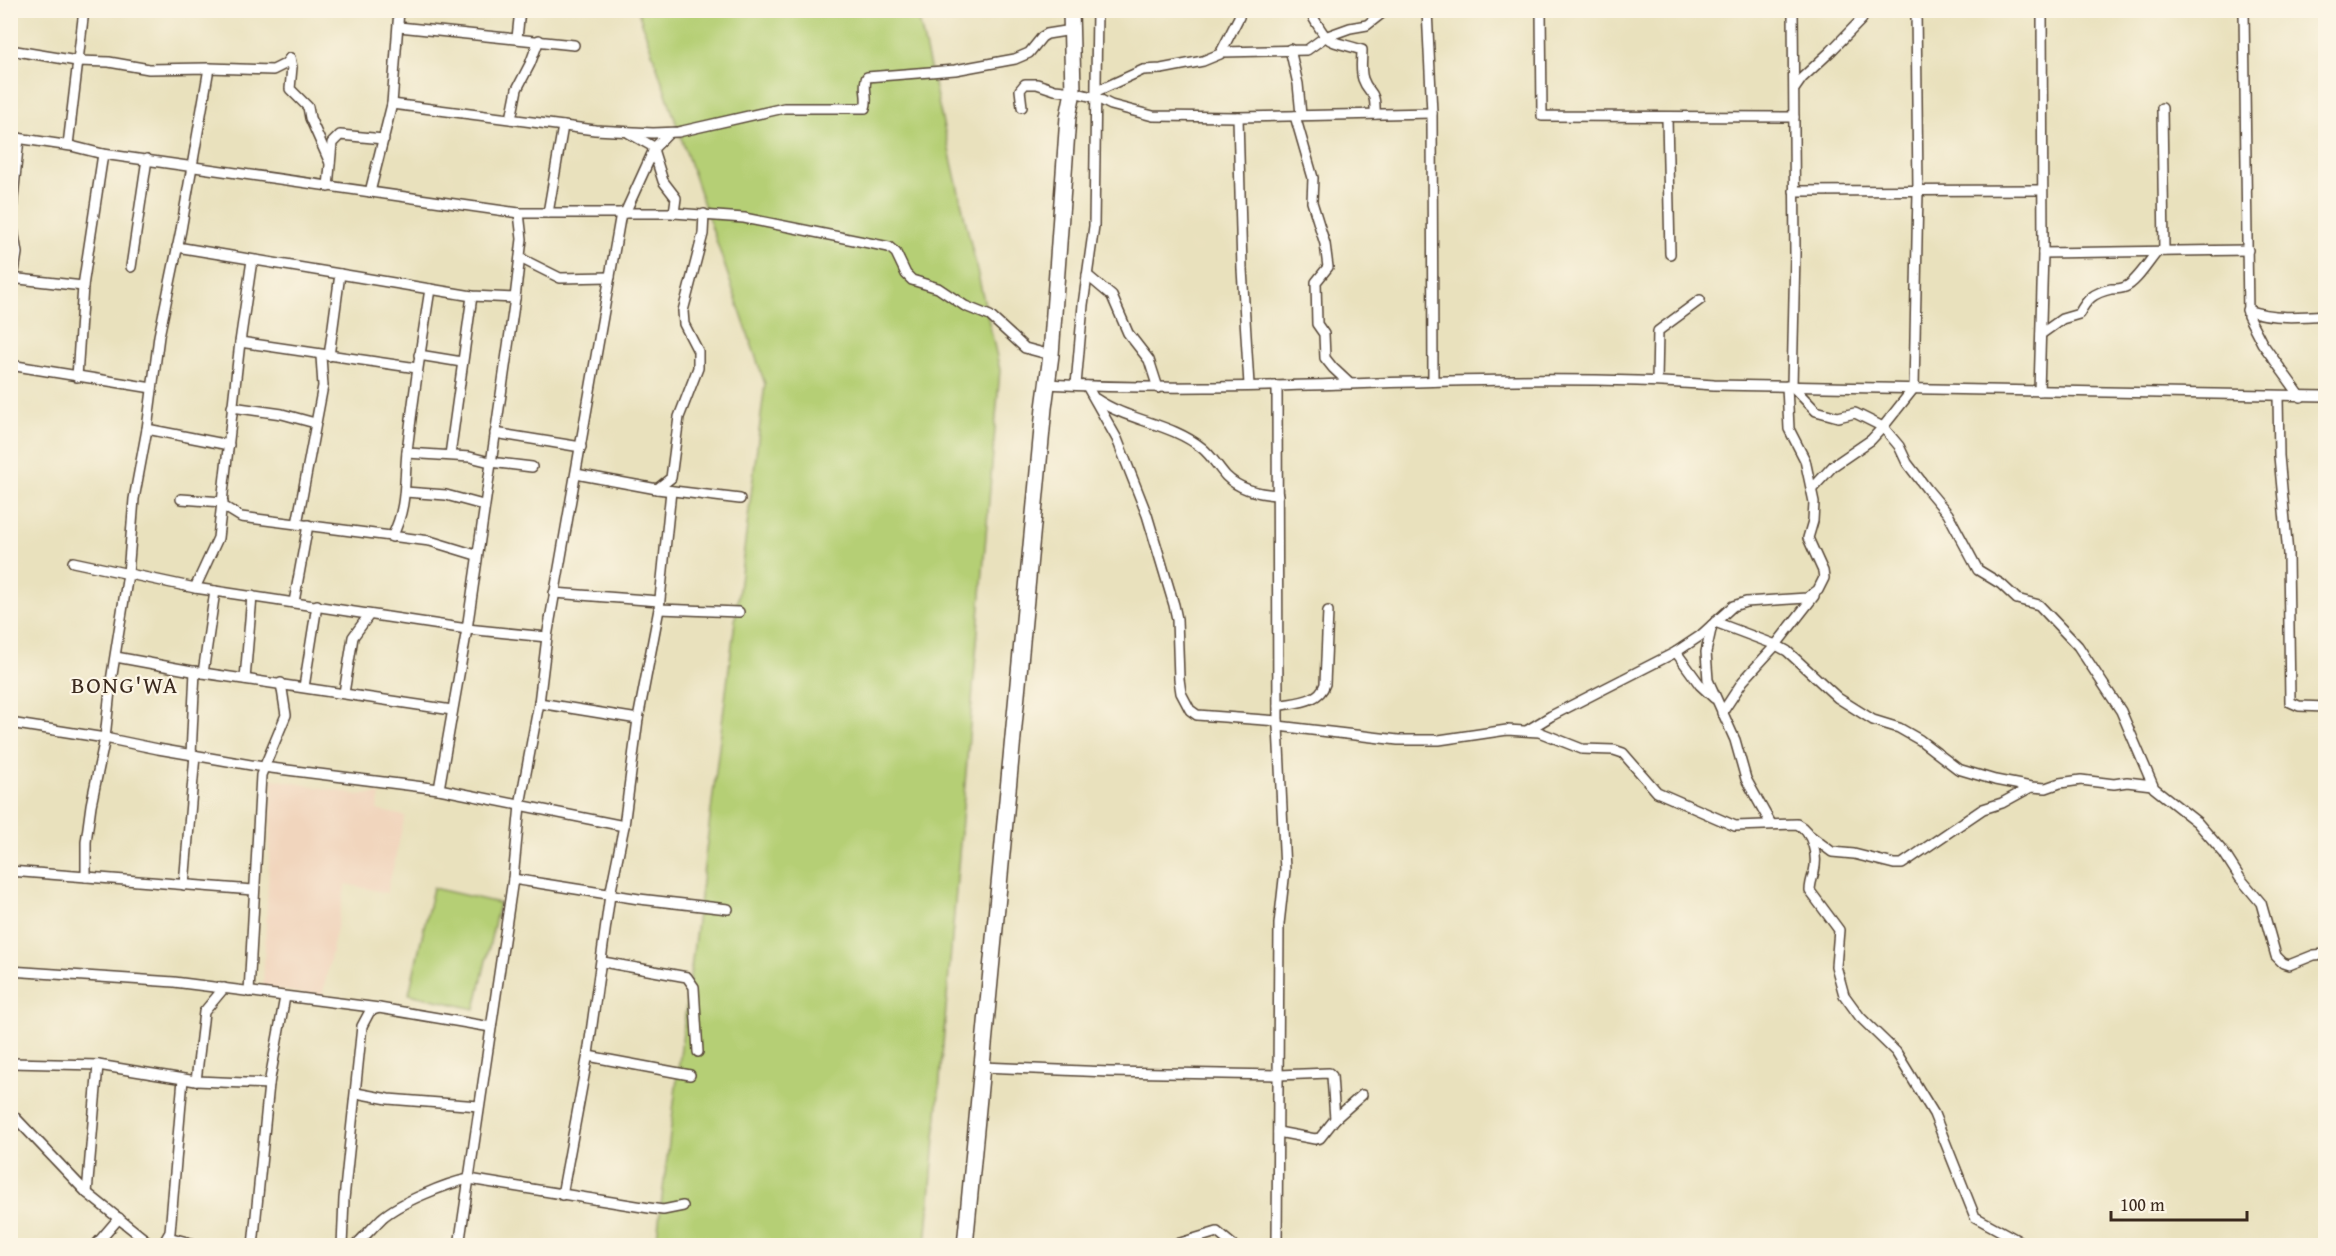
<svg xmlns="http://www.w3.org/2000/svg" width="2336" height="1256" viewBox="0 0 2336 1256" font-family="'Gentium Book Plus',serif">
<style>
.built{fill:#f1d5bd}
.green{fill:#b5cf75;stroke:#787c4a;stroke-width:1.5}
.lines{fill:none;stroke-linecap:round;stroke-linejoin:round}
.minor-casing{stroke:#554536;stroke-width:12}
.trunk-casing{stroke:#554536;stroke-width:18}
.minor{stroke:#fff;stroke-width:9}
.trunk{stroke:#fff;stroke-width:15}
.labels{text-anchor:middle;dominant-baseline:central;stroke-width:4.5;stroke-linejoin:round;paint-order:stroke}
.quarter-label{font-size:24px;letter-spacing:1.5px;fill:#3b2a1e;stroke:#fcf5e5}
</style>
<rect width="100%" height="100%" fill="#fcf5e5"/>
<filter id="ink" filterUnits="userSpaceOnUse"><feTurbulence type="fractalNoise" baseFrequency=".0167" numOctaves="2"/><feDisplacementMap in="SourceGraphic" scale="12" xChannelSelector="R" yChannelSelector="G"/><feConvolveMatrix kernelMatrix="1 2 1 2 8 2 1 2 1" color-interpolation-filters="sRGB"/></filter>
<filter id="wash" filterUnits="userSpaceOnUse"><feTurbulence type="fractalNoise" baseFrequency=".008" numOctaves="4" result="noise"/><feDisplacementMap in="SourceGraphic" scale="24" xChannelSelector="R" yChannelSelector="G"/><feGaussianBlur stdDeviation="1.35" result="paint"/><feColorMatrix in="noise" values="0 0 0 0 0 0 0 0 0 0 0 0 0 0 0 0 0 1.4 0 .05"/><feComposite in="paint" operator="in"/></filter>
<g filter="url(#wash)">
<rect width="100%" height="100%" fill="#e9e1bd"/>
<polygon class="built" points="273,779 359,795 380,794 377,810 405,816 387,893 346,884 322,997 263,987"/>
<g class="green">
<polygon points="638,11 917,11 1000,370 926,1245 656,1245 765,384"/>
<polygon points="433,888 499,903 475,1009 409,994"/>
</g>
</g>
<g filter="url(#ink)">
<g class="lines">
<defs>
<g id="minor">
<path d="M 1309,10 C 1330,47 1324,38 1362,50 C 1362,59 1360,70 1363,79 C 1369,96 1376,88 1375,114"/>
<polyline points="1427,10 1432,113 1433,381"/>
<polyline points="1541,10 1542,116 1794,117"/>
<polyline points="1793,10 1795,254 1792,386 1816,411 1838,417 1855,413 1883,427 1899,446 1907,463 1927,489 1948,514 1978,570 2001,584 2017,599 2039,605 2078,646 2121,711 2154,788 2197,822 2224,853 2240,878 2261,903 2276,956 2283,963 2289,965 2314,955 2326,954"/>
<polyline points="2244,10 2248,316 2262,343 2301,397"/>
<polyline points="399,27 574,45"/>
<polyline points="517,38 520,10"/>
<polyline points="1290,49 1298,84 1301,115"/>
<polyline points="10,50 77,61 109,62 149,69 209,68 273,70 285,64 290,58"/>
<polyline points="1223,52 1307,50 1325,37 1350,28 1367,25 1386,10"/>
<polyline points="290,58 292,67 290,89 308,107 310,118 330,163"/>
<polyline points="1795,88 1802,78 1831,51 1862,19"/>
<polyline points="1097,91 1143,70 1161,69 1203,61 1220,54 1239,17 1240,10"/>
<path d="M 392,104 L 595,130 L 653,133 L 678,132 L 784,108 L 865,108 C 869,98 862,86 867,77 L 955,70 L 1015,59 L 1029,53 L 1042,37 L 1047,34 L 1072,30"/>
<polyline points="1022,107 1020,90 1025,84 1037,84 1055,90 1073,92 1097,98 1111,105 1153,116 1238,117 1432,113"/>
<polyline points="2162,108 2164,251"/>
<polyline points="1295,116 1313,178 1312,202 1325,244 1328,267 1316,282 1317,324 1324,334 1325,358 1333,368 1349,383"/>
<polyline points="1238,117 1242,269 1249,385"/>
<polyline points="1667,118 1670,254"/>
<polyline points="511,119 517,89 530,64 539,40"/>
<polyline points="629,133 652,146 663,181 676,198 674,213"/>
<polyline points="10,137 71,146 103,154 519,213 674,213 744,218 889,247 896,253 906,274 912,280 938,288 965,306 990,316 1025,348 1051,355"/>
<polyline points="68,145 84,10"/>
<polyline points="328,187 332,143 340,135 384,139"/>
<polyline points="1794,191 2041,190"/>
<polyline points="370,192 392,104 399,10"/>
<polyline points="548,213 563,126"/>
<polyline points="625,213 655,147 669,133"/>
<polyline points="177,247 472,296 515,298"/>
<polyline points="2043,253 2248,250"/>
<polyline points="520,258 560,278 610,277"/>
<polyline points="131,267 147,159"/>
<polyline points="1087,275 1112,296 1128,333 1149,360 1158,388"/>
<polyline points="10,278 83,286"/>
<polyline points="13,278 17,253 11,218 19,138"/>
<path d="M 2247,310 C 2272,319 2300,317 2326,315"/>
<path d="M 2041,334 L 2062,319 L 2079,314 C 2087,299 2093,293 2111,289 C 2116,289 2121,289 2125,287 C 2136,283 2149,261 2157,252"/>
<polyline points="240,342 417,368"/>
<polyline points="419,355 462,362"/>
<polyline points="329,356 340,274"/>
<polyline points="10,365 152,388"/>
<polyline points="77,377 83,286 103,154"/>
<polyline points="1657,381 1658,331 1700,300"/>
<path d="M 1046,384 C 1269,396 1492,369 1714,385 L 2326,396"/>
<polyline points="1076,385 1083,305 1094,226 1097,10"/>
<polyline points="1087,386 1117,439 1147,515 1174,605 1177,619 1179,679 1181,693 1190,710 1197,715 1278,721"/>
<polyline points="2039,391 2043,253 2042,10"/>
<polyline points="2278,396 2279,456 2288,554 2290,702 2299,706 2326,707"/>
<path d="M 1096,399 C 1128,421 1171,423 1202,448 C 1211,455 1218,467 1226,476 C 1240,490 1259,494 1278,495"/>
<polyline points="232,407 282,414 315,423"/>
<polyline points="147,429 229,445"/>
<polyline points="495,433 581,447"/>
<polyline points="407,453 470,457 490,462 532,467"/>
<polyline points="450,455 472,296"/>
<polyline points="576,474 657,489 740,499"/>
<polyline points="657,489 671,478 679,417 698,368 698,351 684,324 683,311 703,234 704,214"/>
<polyline points="1811,490 1833,466 1871,440 1883,427 1914,388 1918,191 1916,10"/>
<polyline points="405,492 446,495 483,505"/>
<polyline points="181,499 223,502"/>
<polyline points="223,506 241,517 430,541 476,555"/>
<polyline points="297,524 323,386 321,356"/>
<path d="M 392,537 C 409,503 403,479 408,443 C 414,392 422,340 430,289"/>
<polyline points="73,562 195,588 467,629 547,637"/>
<polyline points="195,588 218,538 240,342 252,260"/>
<polyline points="554,593 659,601"/>
<polyline points="294,602 308,525"/>
<polyline points="659,609 739,612"/>
<polyline points="1715,622 1776,645 1787,651 1838,698 1873,720 1899,728 1920,740 1958,769 1995,780 2031,787 2046,788 2060,783 2081,780 2114,784 2127,782 2152,785"/>
<polyline points="1712,625 1706,652 1708,680 1735,740 1746,779 1771,824"/>
<polyline points="1676,652 1700,685 1714,698"/>
<polyline points="116,657 203,673 452,710"/>
<polyline points="203,673 215,591"/>
<polyline points="245,679 252,596"/>
<polyline points="304,687 317,605"/>
<polyline points="344,693 353,637 369,615"/>
<polyline points="539,703 638,719"/>
<path d="M 1278,706 C 1295,702 1319,703 1325,684 L 1328,611"/>
<polyline points="1722,713 1743,681 1775,646 1814,596"/>
<polyline points="10,723 105,738 158,749 263,767 439,789 624,826"/>
<path d="M 1278,726 L 1398,740 L 1439,740 L 1507,730 L 1539,732 L 1582,749 L 1614,750 L 1623,753 L 1657,792 L 1735,826 L 1797,824 C 1813,832 1818,855 1814,872 C 1812,878 1810,884 1810,891 L 1839,930 L 1836,966 L 1844,995 L 1860,1017 L 1896,1052 L 1934,1114 L 1975,1217 L 2028,1246"/>
<polyline points="1528,730 1551,716 1676,652 1700,636 1733,606 1746,602 1807,598 1818,590 1824,578 1823,571 1808,538 1813,521 1814,502 1805,460 1789,429 1787,386"/>
<polyline points="191,755 195,671"/>
<polyline points="439,789 467,629 515,298 522,239 519,213"/>
<polyline points="1808,834 1832,852 1854,854 1894,864 1902,864 1983,809 2002,803 2031,787"/>
<polyline points="10,871 253,890"/>
<polyline points="86,877 86,842 91,805 105,738 111,681 128,574 134,499 147,429 159,336 181,230 209,68"/>
<polyline points="513,879 639,899 728,909"/>
<polyline points="184,885 195,755"/>
<polyline points="603,962 687,977 694,987 698,1052"/>
<polyline points="10,971 174,982 379,1008 491,1027"/>
<polyline points="249,992 261,775 286,715 281,683"/>
<polyline points="588,1056 690,1075"/>
<polyline points="10,1063 98,1065 196,1081 269,1084"/>
<polyline points="982,1067 1109,1072 1279,1075 1329,1073 1332,1076 1335,1119"/>
<polyline points="196,1081 204,1012 224,988"/>
<polyline points="356,1093 388,1099 479,1106"/>
<polyline points="10,1112 87,1193 153,1246"/>
<polyline points="1278,1132 1315,1139 1320,1138 1335,1119 1362,1095"/>
<polyline points="87,1193 98,1065"/>
<polyline points="562,1195 588,1054 610,895 624,826 638,719 659,609 671,491"/>
<polyline points="168,1237 202,1246"/>
<polyline points="95,1246 119,1218"/>
<polyline points="162,1246 170,1232 183,1079"/>
<polyline points="253,1246 269,1084 285,997"/>
<polyline points="342,1246 344,1199 362,1026 370,1011 379,1008"/>
<path d="M 355,1246 C 364,1237 373,1227 382,1218 C 399,1203 447,1183 469,1179 L 649,1208 L 663,1210 L 683,1206"/>
<polyline points="459,1246 513,879 520,805 539,703 547,637 621,213"/>
<polyline points="1170,1246 1217,1232 1234,1246"/>
<polyline points="1277,1246 1279,924 1285,870 1278,726 1277,386"/>
</g>
<polyline id="trunk" points="965,1246 1044,408 1051,355 1068,117 1073,92 1071,10"/>
</defs>
<use href="#minor" class="minor-casing"/>
<use href="#trunk" class="trunk-casing"/>
<use href="#minor" class="minor"/>
<use href="#trunk" class="trunk"/>
</g>
</g>
<g class="labels">
<g class="quarter-label">
<text x="125" y="684">BONG'WA</text>
</g>
</g>
<rect width="2336" height="1256" fill="none" stroke="#fcf5e5" stroke-width="36"/>
<path d="M2111 1211v9h136v-9" fill="none" stroke="#3b2a1e" stroke-width="3"/>
<text x="2120" y="1211" font-size="18" fill="#3b2a1e" stroke="#fcf5e5" stroke-width="4.5" paint-order="stroke">100 m</text>
</svg>
